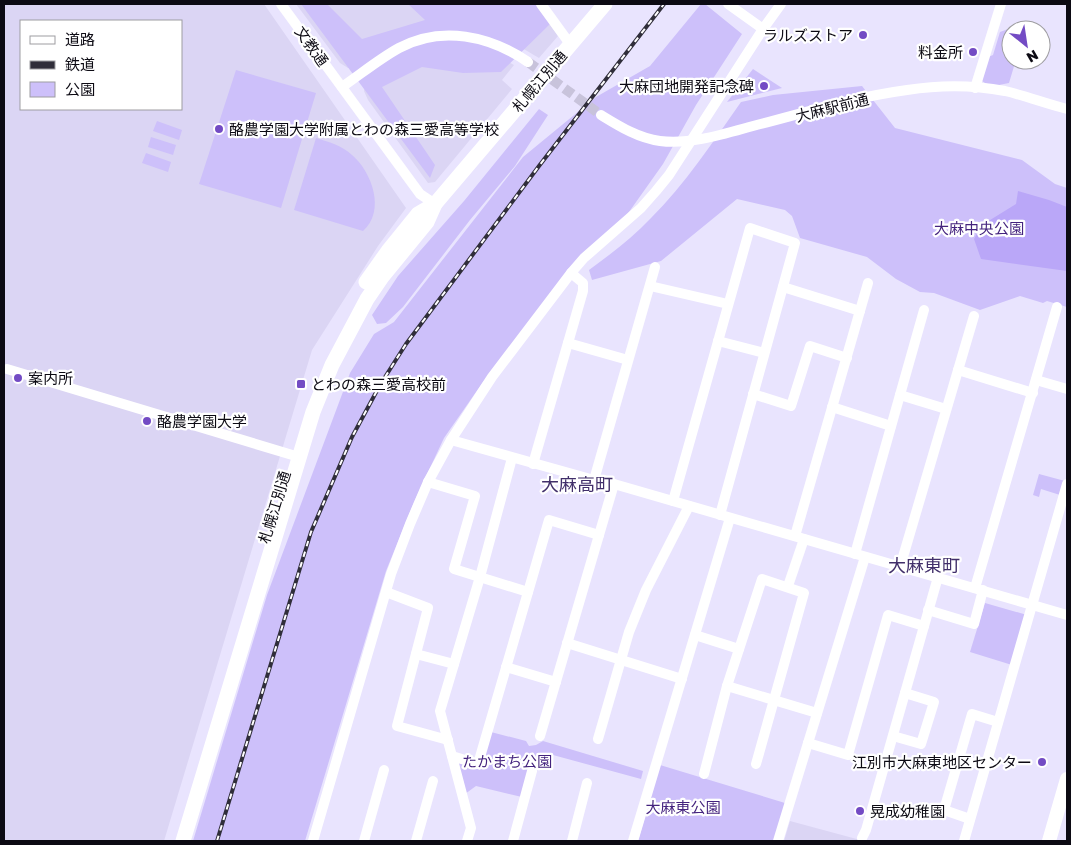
<svg xmlns="http://www.w3.org/2000/svg" width="1071" height="845" viewBox="0 0 1071 845" font-family="'Golos Text','Noto Sans JP',sans-serif">
<style>
.built{fill:#dbd5f4;fill-rule:evenodd}
.green{fill:#cdc0fa}
.water{fill:#baa7f8}
.lines{fill:none;stroke-linecap:round;stroke-linejoin:round}
.minor-tunnel{stroke:#c8c3db;stroke-width:10;stroke-dasharray:10 5;stroke-linecap:butt}
.minor{stroke:#fff;stroke-width:10}
.major{stroke:#fff;stroke-width:14}
.highway{stroke:#fff;stroke-width:15}
.rail-casing{stroke:#302e3a;stroke-width:4}
.rail{stroke:#fff;stroke-width:2;stroke-dasharray:5.5;stroke-linecap:butt}
.poi-dot{fill:#734bc4;stroke:#fff;stroke-width:2}
.labels{text-anchor:middle;dominant-baseline:central;stroke-width:4.5;stroke-linejoin:round;paint-order:stroke}
.poi-label{font-size:15px;fill:#0c0a13;stroke:#fff;text-anchor:start}
.street-label{font-size:15px;fill:#0c0a13;stroke:#fff}
.park-label{font-size:15px;fill:#44237e;stroke:#fff}
.quarter-label{font-size:18px;fill:#412f6a;stroke:#fff}
</style>
<rect width="100%" height="100%" fill="#e9e4fe"/>
<g class="built">
<path d="M 4,4 L 264,4 L 406,208 L 378,246 L 312,350 L 164,841 L 4,841 ZM 21,21 L 181,21 L 181,109 L 21,109 Z"/>
<polygon points="296,4 536,4 558,36 539,58 505,38 348,68 340,63"/>
<polygon points="496,55 514,65 502,80 512,89 435,182 428,183 368,100 364,91 365,86 386,67"/>
<polygon points="790,821 864,841 784,841"/>
</g>
<g class="green">
<polygon points="301,4 327,4 362,39 425,20 408,4 535,4 550,24 501,72 463,73 422,67 382,87 435,165 430,178"/>
<polygon points="701,4 705,4 742,34 696,105 663,164 624,219 483,382 444,438 414,502 386,571 305,841 193,841 267,595 350,373 374,334 394,322 523,157 596,97 650,66"/>
<path d="M 1021,24 L 1027,29 L 1032,30 L 1011,30 L 1011,60 L 1030,60 L 1029,66 L 1015,63 L 1009,83 C 999,85 991,88 982,81 L 988,57 L 993,55 L 1000,32 Z"/>
<polygon points="753,69 782,88 727,102"/>
<polygon points="236,70 316,93 281,208 199,184"/>
<path d="M 862,86 L 895,128 L 1022,160 L 1055,184 L 1067,188 L 1067,307 L 1047,301 L 1043,303 L 1020,296 L 980,310 L 934,293 L 920,292 L 896,279 L 867,257 L 800,238 L 792,216 L 785,210 L 737,199 L 661,261 L 592,280 L 589,270 C 611,254 633,237 651,218 C 685,184 713,142 741,102 L 773,95 Z"/>
<polygon points="539,109 548,115 515,166 470,220 403,307 386,323 377,324 372,315 398,276 464,201"/>
<polygon points="157,121 182,130 179,140 153,131"/>
<polygon points="151,137 176,145 173,155 148,147"/>
<path d="M 316,138 C 329,142 341,145 352,155 C 372,172 386,211 363,231 L 294,210 Z"/>
<polygon points="146,153 171,162 168,172 142,163"/>
<polygon points="1039,474 1065,481 1060,495 1041,489 1039,497 1033,495"/>
<polygon points="985,603 1027,615 1012,665 970,652"/>
<polygon points="491,732 526,741 529,746 536,745 543,741 643,771 641,779 553,755 538,756 531,765 522,797 476,786 465,794 457,763 480,767"/>
<polygon points="660,765 785,803 774,841 638,841"/>
</g>
<polygon class="water" points="1018,191 1049,200 1067,207 1067,271 981,259 974,239 982,225 1016,204"/>
<g class="lines">
<polyline class="minor-tunnel" points="528,62 601,115"/>
<g class="minor">
<polyline points="281,4 420,194 435,204"/>
<polyline points="541,4 570,44"/>
<polyline points="728,4 763,29"/>
<path d="M 342,87 C 361,74 379,59 399,48 C 442,25 490,36 528,62"/>
<polyline points="975,88 1001,4"/>
<path d="M 601,115 C 619,126 638,138 660,141 C 690,145 724,134 753,126 C 804,113 855,97 907,90 C 939,85 974,85 1005,91 C 1026,96 1047,104 1067,109"/>
<polyline points="650,286 728,304"/>
<polyline points="783,287 860,311"/>
<polyline points="718,341 764,353"/>
<polyline points="568,343 628,360"/>
<polyline points="7,369 299,457"/>
<polyline points="958,370 1033,393"/>
<polyline points="1036,380 1067,389"/>
<polyline points="753,394 791,406 810,346 847,358"/>
<polyline points="900,395 946,409"/>
<polyline points="832,407 891,426"/>
<polyline points="451,440 594,480 614,484 1067,615"/>
<polyline points="533,464 583,291 583,283 571,273"/>
<polyline points="594,480 655,267"/>
<polyline points="428,482 475,496 454,569 528,592"/>
<polyline points="673,501 750,228 795,243 720,515"/>
<polyline points="795,536 868,283"/>
<polyline points="855,554 924,310"/>
<polyline points="900,567 974,316"/>
<polyline points="788,586 804,539"/>
<polyline points="975,588 1057,307"/>
<polyline points="386,592 428,608 397,726 448,740"/>
<polyline points="928,610 974,624 983,590"/>
<polyline points="695,635 739,649"/>
<polyline points="567,643 682,679"/>
<polyline points="416,654 454,664"/>
<polyline points="506,667 556,682"/>
<polyline points="727,686 817,713"/>
<polyline points="540,736 614,484"/>
<polyline points="893,736 921,744 934,702 905,693"/>
<polyline points="598,739 629,632 646,590 689,506"/>
<polyline points="808,743 848,755 888,615 924,626"/>
<polyline points="452,756 478,764 549,520 599,535"/>
<polyline points="959,759 985,766"/>
<polyline points="704,774 727,686 762,579 804,593 756,764"/>
<polyline points="970,819 944,810 972,714 998,722"/>
<polyline points="862,838 866,830 938,577"/>
<polyline points="313,841 391,574 410,524 428,482 451,440 492,377 571,273 584,258 641,208 656,191 669,175 763,29 781,4"/>
<polyline points="364,841 384,770"/>
<polyline points="416,841 433,781"/>
<polyline points="467,841 471,828 440,711 480,577 512,458"/>
<polyline points="513,841 532,771"/>
<polyline points="572,841 587,783"/>
<polyline points="633,841 730,518"/>
<polyline points="778,841 865,557"/>
<polyline points="964,841 1067,484"/>
</g>
<polyline class="major" points="1049,841 1067,779"/>
<g class="highway">
<polyline points="366,282 388,251 418,214 435,204"/>
<polyline points="183,841 313,412 332,365 367,299 382,277 427,222 435,204 605,4"/>
</g>
<defs>
<polyline id="rail" points="217,841 311,532 352,437 380,385 406,344 539,166 664,4"/>
</defs>
<use href="#rail" class="rail-casing"/>
<use href="#rail" class="rail"/>
</g>
<g class="poi-dot">
<circle cx="863" cy="35" r="5"/>
<circle cx="973" cy="52" r="5"/>
<circle cx="764" cy="86" r="5"/>
<circle cx="219" cy="129" r="5"/>
<circle cx="18" cy="378" r="5"/>
<rect x="296" y="379" width="10" height="10" rx="2.5"/>
<circle cx="147" cy="421" r="5"/>
<circle cx="1042" cy="762" r="5"/>
<circle cx="860" cy="811" r="5"/>
</g>
<g class="labels">
<g class="poi-label">
<text x="853" y="35" text-anchor="end">ラルズストア</text>
<text x="963" y="52" text-anchor="end">料金所</text>
<text x="754" y="86" text-anchor="end">大麻団地開発記念碑</text>
<text x="229" y="129">酪農学園大学附属とわの森三愛高等学校</text>
<text x="28" y="378">案内所</text>
<text x="311" y="384">とわの森三愛高校前</text>
<text x="157" y="421">酪農学園大学</text>
<text x="1032" y="762" text-anchor="end">江別市大麻東地区センター</text>
<text x="870" y="811">晃成幼稚園</text>
</g>
<g class="street-label">
<text transform="translate(312 46) rotate(54)">文教通</text>
<text transform="translate(539 81) rotate(-50)">札幌江別通</text>
<text transform="translate(832 107) rotate(-14)">大麻駅前通</text>
<text transform="translate(274 507) rotate(-73)">札幌江別通</text>
</g>
<g class="park-label">
<text x="979" y="228">大麻中央公園</text>
<text x="507" y="761">たかまち公園</text>
<text x="683" y="807">大麻東公園</text>
</g>
<g class="quarter-label">
<text x="577" y="484">大麻高町</text>
<text x="924" y="565">大麻東町</text>
</g>
</g>
<rect width="1071" height="845" fill="none" stroke="#0c0a13" stroke-width="10"/>
<rect x="20" y="20" width="162" height="90" fill="#ffffff" stroke="#9e9da1"/>
<rect x="30" y="36" width="25" height="8" fill="#ffffff" stroke="#9e9da1"/>
<text x="65" y="45" font-size="15" fill="#0c0a13">道路</text>
<rect x="30" y="61" width="25" height="8" fill="#302e3a" stroke="#9e9da1"/>
<text x="65" y="70" font-size="15" fill="#0c0a13">鉄道</text>
<rect x="30" y="82" width="25" height="15" fill="#cdc0fa" stroke="#9e9da1"/>
<text x="65" y="95" font-size="15" fill="#0c0a13">公園</text>
<g transform="translate(1026 45) rotate(150)"><circle r="24" fill="#ffffff" stroke="#9e9da1"/>
<path d="M0-4L9 19L0 12L-9 19Z" fill="#734bc4"/>
<text y="-8" font-size="14" font-weight="bold" text-anchor="middle" fill="#0c0a13">N</text>
</g>
</svg>
